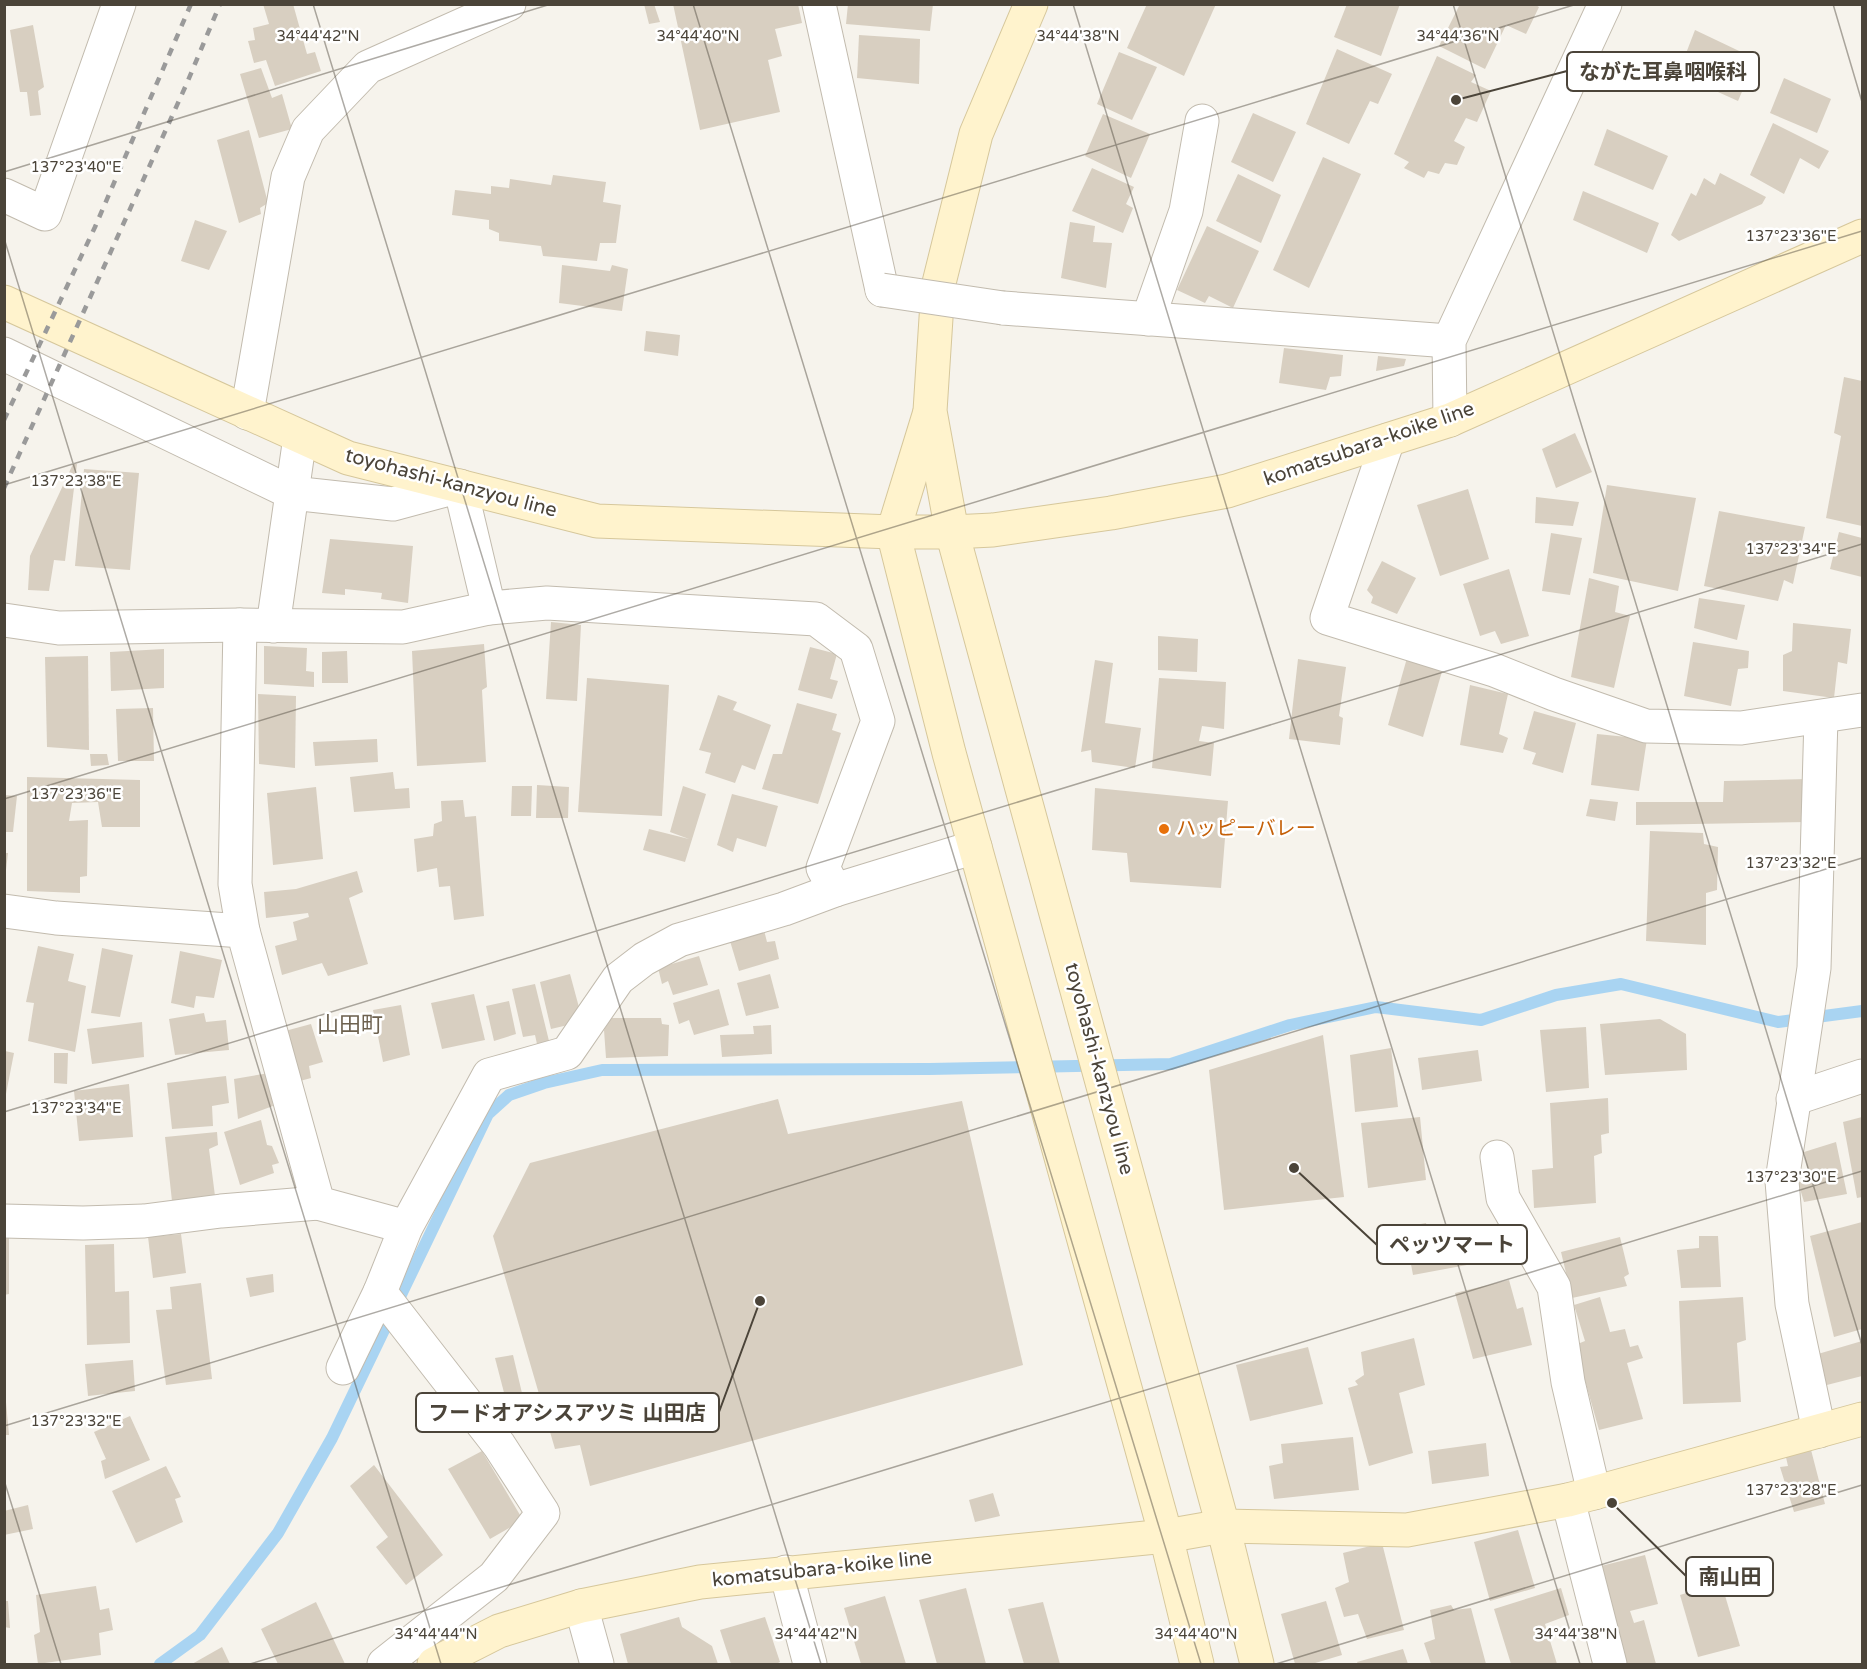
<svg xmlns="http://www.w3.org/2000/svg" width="1867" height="1669" viewBox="0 0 1867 1669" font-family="'Varela Round','Noto Sans JP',sans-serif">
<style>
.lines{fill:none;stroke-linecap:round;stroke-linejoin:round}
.stream{stroke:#a9d4f2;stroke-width:12}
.building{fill:#d8cfc1}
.street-casing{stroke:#c2bbae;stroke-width:35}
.secondary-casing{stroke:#d6c79b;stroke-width:35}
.street{stroke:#fff;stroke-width:33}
.secondary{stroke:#fff3cd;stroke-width:33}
.rail{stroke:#9a9a9a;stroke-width:4.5;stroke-dasharray:8 8;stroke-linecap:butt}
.street-bridge-casing{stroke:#c2bbae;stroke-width:35;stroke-linecap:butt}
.street-bridge{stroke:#fff;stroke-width:33}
.ticks{fill:none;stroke:#4b4439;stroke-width:1.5;stroke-opacity:0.45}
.food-dot{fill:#e8710a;stroke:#fff;stroke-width:2}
.labels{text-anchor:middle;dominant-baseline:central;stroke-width:5;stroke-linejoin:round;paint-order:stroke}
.street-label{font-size:20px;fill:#4b4439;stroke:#fff}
.food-label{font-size:20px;fill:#c56008;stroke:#fff;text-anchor:start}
.quarter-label{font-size:22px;fill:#6e6250;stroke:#fff}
.ticks-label{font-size:15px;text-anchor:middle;fill:#4b4439;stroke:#fff;stroke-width:5;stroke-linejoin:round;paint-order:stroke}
.leader{fill:none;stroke:#4b4439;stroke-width:2}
.callout-dot{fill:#4b4439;stroke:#fff;stroke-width:2}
.callout{fill:#fff;stroke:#4b4439;stroke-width:2}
.callout-label{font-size:21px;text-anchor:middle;font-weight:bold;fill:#4b4439}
</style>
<rect width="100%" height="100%" fill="#f6f3ec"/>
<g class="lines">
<polyline class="stream" points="160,1664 200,1635 278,1533 332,1438 488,1114 509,1095 544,1083 602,1070 929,1069 1171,1064 1290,1025 1376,1007 1481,1020 1556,995 1621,984 1778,1022 1862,1011"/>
</g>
<g class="building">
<polygon points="263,4 293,4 307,54 315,52 321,71 275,86 266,60 254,63 248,41 255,40 253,28 269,24"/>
<polygon points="644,4 654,4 660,22 649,24"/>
<polygon points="673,4 798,4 802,23 775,29 782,56 768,60 780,112 700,130"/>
<polygon points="848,4 933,4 930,31 846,24"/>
<polygon points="1147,4 1216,4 1184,76 1127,48"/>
<polygon points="1347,4 1400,4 1381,56 1334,37"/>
<polygon points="1460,4 1534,4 1539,7 1526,34 1506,25 1485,69 1439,46"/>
<polygon points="33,25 44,87 38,91 41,115 30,116 27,92 20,92 10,30"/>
<polygon points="1695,30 1756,59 1738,101 1678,74"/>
<polygon points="859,35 920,39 919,84 857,78"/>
<polygon points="1337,49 1392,74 1378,104 1370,101 1349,144 1306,124"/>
<polygon points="1119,52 1157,67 1132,120 1097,104"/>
<polygon points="1437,56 1476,75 1471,82 1491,91 1477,122 1466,118 1454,141 1465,147 1457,165 1445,163 1439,174 1428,171 1424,178 1404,168 1409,162 1394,154"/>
<polygon points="261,68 272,98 282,94 292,129 259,138 240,74"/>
<polygon points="1784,78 1831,99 1817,133 1770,113"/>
<polygon points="1253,113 1296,132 1273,182 1231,162"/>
<polygon points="1103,114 1150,134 1131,178 1085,156"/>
<polygon points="1773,123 1829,151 1819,169 1800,158 1784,194 1750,175"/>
<polygon points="1607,129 1668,156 1653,190 1594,165"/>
<polygon points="249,130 268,203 260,208 261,214 239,223 217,140"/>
<polygon points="1323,157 1361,174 1309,288 1273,270"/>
<polygon points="1092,168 1134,187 1126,204 1133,208 1123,233 1072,211"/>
<polygon points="1720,173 1766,197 1762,204 1679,241 1671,235 1691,193 1696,196 1704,178 1715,185"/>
<polygon points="1238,174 1281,195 1261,243 1216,221"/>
<polygon points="553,175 606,182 603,202 621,205 616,243 600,243 597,261 543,256 541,246 499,241 499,233 489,229 489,220 452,215 455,190 491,194 491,186 509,188 510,179 551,185"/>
<polygon points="1583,191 1659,223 1647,253 1573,220"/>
<polygon points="195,220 227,231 209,270 181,261"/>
<polygon points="1070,222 1095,226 1093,242 1112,243 1106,288 1061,278"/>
<polygon points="1207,226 1259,251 1233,308 1209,296 1205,303 1177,290"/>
<polygon points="562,265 610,271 612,265 628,269 622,311 559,303"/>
<polygon points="646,331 680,335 678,356 644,351"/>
<polygon points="1284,348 1343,355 1341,376 1330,377 1326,390 1279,383"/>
<polygon points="1378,356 1406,359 1404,366 1376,371"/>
<polygon points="1844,377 1862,381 1862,526 1826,518 1841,436 1834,433"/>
<polygon points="1575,433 1592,472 1556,488 1542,449"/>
<polygon points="73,464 77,464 65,561 54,560 49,591 28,590 30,556"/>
<polygon points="84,469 139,473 130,570 75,566"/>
<polygon points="1607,485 1696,498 1678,591 1593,573"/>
<polygon points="1468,489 1489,559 1440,576 1417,505"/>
<polygon points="1536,497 1579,502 1573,526 1535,523"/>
<polygon points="1719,511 1805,527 1793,584 1784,580 1778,601 1704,586"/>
<polygon points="1839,532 1862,538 1862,577 1830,569"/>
<polygon points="1551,533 1582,538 1570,595 1542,591"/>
<polygon points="330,539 413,546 408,603 381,599 382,593 345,589 345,595 322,593"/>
<polygon points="1382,561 1416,578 1397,614 1371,603 1373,597 1367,590"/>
<polygon points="1509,569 1529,636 1501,644 1495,631 1480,636 1463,584"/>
<polygon points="1589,578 1619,586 1615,612 1630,616 1614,688 1571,677"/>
<polygon points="1699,598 1745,605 1737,640 1694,628"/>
<polygon points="551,622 581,625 577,701 546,699"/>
<polygon points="1793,623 1851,629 1847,664 1838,662 1834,698 1783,691 1783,655 1792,651"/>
<polygon points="1158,636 1198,639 1197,672 1158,670"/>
<polygon points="1693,642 1749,651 1748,668 1738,669 1731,706 1684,696"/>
<polygon points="484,644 487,687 482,690 486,762 417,766 412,651"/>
<polygon points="264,646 307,648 306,671 314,672 314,687 264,684"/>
<polygon points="810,647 837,654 830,679 838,681 832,699 798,690"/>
<polygon points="164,649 164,688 111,691 110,652"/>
<polygon points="347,651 348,683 322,683 322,652"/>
<polygon points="88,656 89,750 47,747 45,657"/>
<polygon points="1407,658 1443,668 1423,737 1388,725"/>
<polygon points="1298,659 1346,667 1339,716 1343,718 1340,745 1289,739"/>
<polygon points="1095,660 1113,663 1105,723 1141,728 1135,768 1092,762 1091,750 1081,752"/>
<polygon points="587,678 669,685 662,816 578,812"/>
<polygon points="1159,678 1226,682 1224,729 1202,726 1199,741 1214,743 1211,776 1152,768"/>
<polygon points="1470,685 1508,694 1499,734 1508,738 1503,753 1460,745"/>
<polygon points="258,694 296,696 295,768 259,764"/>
<polygon points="718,695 737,702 733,710 771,725 755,770 742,765 735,783 705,773 711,753 699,750"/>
<polygon points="797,703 837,714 832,730 841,733 818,804 762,789 773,754 782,754"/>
<polygon points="153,708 154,761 118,761 116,709"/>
<polygon points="1534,711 1576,723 1563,773 1532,764 1536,753 1523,749"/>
<polygon points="1597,734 1647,739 1639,791 1591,785"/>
<polygon points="377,739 378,762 315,766 313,742"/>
<polygon points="90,754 107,754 109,765 91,766"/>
<polygon points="393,772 395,789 409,788 410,808 354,812 350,777"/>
<polygon points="27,777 140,780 140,827 102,827 98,802 72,803 69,821 88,820 87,876 80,877 80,893 27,891"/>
<polygon points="1807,779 1807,822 1636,825 1636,802 1723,802 1724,781"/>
<polygon points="537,785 569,787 568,818 536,818"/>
<polygon points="512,786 532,786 531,816 511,816"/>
<polygon points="683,786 706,794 685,862 643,850 649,829 689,839 670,832"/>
<polygon points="316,787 323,859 273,865 267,793"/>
<polygon points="1095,788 1228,801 1221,888 1130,882 1127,853 1092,850"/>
<polygon points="732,794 778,806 766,847 737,838 733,852 717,845"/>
<polygon points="4,795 17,796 13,832 4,832"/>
<polygon points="1590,799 1618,802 1615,821 1586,816"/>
<polygon points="463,800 465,817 476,816 484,916 454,920 450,886 439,887 437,868 417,872 414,839 433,836 434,824 442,821 441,801"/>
<polygon points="1650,831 1703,833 1704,844 1718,847 1717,890 1706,893 1706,945 1646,941"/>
<polygon points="4,853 8,853 6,870 4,870"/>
<polygon points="357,871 363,892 349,898 368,964 328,976 322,963 282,975 275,946 297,940 293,922 309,917 308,913 266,918 264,892 296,889"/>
<polygon points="764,930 767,942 775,941 779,959 739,971 730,941"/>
<polygon points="38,946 74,954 68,981 86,986 75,1052 28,1041 34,1003 26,1002"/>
<polygon points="102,948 133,955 120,1017 91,1013"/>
<polygon points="180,951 222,960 214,998 196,996 194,1008 171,1003"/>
<polygon points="699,956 708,985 673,995 668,981 662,984 658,968"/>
<polygon points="570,974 580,1011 568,1025 551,1029 540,982"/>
<polygon points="770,974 779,1008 746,1016 737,983"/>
<polygon points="535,984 549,1041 537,1044 535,1035 523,1037 512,989"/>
<polygon points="719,989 729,1025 694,1035 689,1020 679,1024 673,1003"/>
<polygon points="474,994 485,1040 442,1049 431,1003"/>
<polygon points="509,1001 516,1034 494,1041 486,1006"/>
<polygon points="401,1005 410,1055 383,1062 373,1010"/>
<polygon points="204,1013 206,1022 226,1020 229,1050 175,1055 169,1019"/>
<polygon points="611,1018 661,1018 662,1024 669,1025 668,1056 606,1058 604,1030"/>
<polygon points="1660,1019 1686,1034 1687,1070 1605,1075 1600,1024"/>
<polygon points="142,1022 144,1057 92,1064 87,1029"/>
<polygon points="311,1024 323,1062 309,1066 311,1078 300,1081 285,1031"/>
<polygon points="771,1025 772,1054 722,1057 720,1035 754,1034 753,1026"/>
<polygon points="1586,1027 1589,1088 1546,1092 1540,1030"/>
<polygon points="1323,1035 1344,1197 1224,1210 1209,1070"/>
<polygon points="1391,1048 1398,1107 1355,1112 1350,1055"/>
<polygon points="1478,1050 1482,1081 1422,1090 1418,1058"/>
<polygon points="5,1051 14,1053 6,1094 5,1094"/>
<polygon points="54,1053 68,1053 67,1084 54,1083"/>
<polygon points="269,1073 273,1106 238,1119 234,1079"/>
<polygon points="226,1076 229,1103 212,1106 213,1126 172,1129 167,1083"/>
<polygon points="129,1084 133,1137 79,1141 74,1091"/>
<polygon points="1608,1098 1609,1133 1601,1135 1602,1153 1594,1156 1596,1203 1534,1208 1532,1170 1553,1168 1550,1103"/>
<polygon points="778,1099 788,1134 962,1101 1023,1365 590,1486 580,1445 555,1449 493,1236 530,1163"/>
<polygon points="1420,1117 1426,1180 1368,1188 1361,1123"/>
<polygon points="1862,1117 1862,1197 1857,1198 1843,1122"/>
<polygon points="261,1120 267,1145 272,1146 279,1163 272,1165 274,1173 240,1185 224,1132"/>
<polygon points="217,1132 218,1145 209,1149 215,1196 172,1201 165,1137"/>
<polygon points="1836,1142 1847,1194 1804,1202 1798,1182 1810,1181 1804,1152"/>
<polygon points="1862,1222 1862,1329 1834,1337 1810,1236"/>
<polygon points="1426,1223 1429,1234 1494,1226 1499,1259 1413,1275 1404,1227"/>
<polygon points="181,1234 186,1273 153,1278 148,1237"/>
<polygon points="4,1236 9,1237 9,1294 4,1295"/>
<polygon points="1699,1236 1718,1236 1721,1287 1681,1288 1677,1250 1699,1248"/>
<polygon points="1620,1237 1629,1274 1624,1277 1627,1286 1572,1298 1561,1252"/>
<polygon points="114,1244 115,1292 129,1291 130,1343 87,1345 85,1245"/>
<polygon points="273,1274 274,1292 250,1297 246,1278"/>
<polygon points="1509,1280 1517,1309 1523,1307 1532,1345 1473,1359 1455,1293"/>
<polygon points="201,1283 212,1379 166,1385 156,1310 172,1309 170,1287"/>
<polygon points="1600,1297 1610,1332 1625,1329 1630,1347 1638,1345 1643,1358 1627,1363 1643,1419 1599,1430 1575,1345 1585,1341 1574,1305"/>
<polygon points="1743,1297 1746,1340 1737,1343 1741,1402 1683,1404 1679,1301"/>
<polygon points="1414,1338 1425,1385 1399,1393 1413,1453 1369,1466 1348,1388 1358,1385 1355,1381 1364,1375 1361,1352"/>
<polygon points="1862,1341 1862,1376 1823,1386 1818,1354"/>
<polygon points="1308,1347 1323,1404 1250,1421 1236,1365"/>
<polygon points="513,1355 530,1427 514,1431 495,1358"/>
<polygon points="133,1360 135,1391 88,1396 85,1364"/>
<polygon points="4,1402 6,1402 9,1435 4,1435"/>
<polygon points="130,1416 150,1460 105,1479 101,1461 106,1459 94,1432"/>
<polygon points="1353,1437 1359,1490 1274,1499 1269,1466 1283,1463 1281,1444"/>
<polygon points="1486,1443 1489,1476 1432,1484 1428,1451"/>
<polygon points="1810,1446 1825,1504 1794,1512 1780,1467 1788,1466 1785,1453"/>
<polygon points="482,1451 523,1520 490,1539 448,1469"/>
<polygon points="374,1465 443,1555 406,1585 376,1547 388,1537 350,1486"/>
<polygon points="166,1466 181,1497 175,1499 183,1522 136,1543 112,1491"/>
<polygon points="993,1493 1000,1516 975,1522 969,1500"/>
<polygon points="28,1505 33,1529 4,1535 4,1511"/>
<polygon points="1518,1530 1535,1588 1490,1601 1474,1542"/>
<polygon points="1382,1543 1404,1630 1367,1639 1358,1614 1344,1617 1335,1588 1349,1582 1343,1553"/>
<polygon points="1645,1555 1658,1604 1630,1611 1634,1623 1644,1620 1656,1664 1623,1664 1597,1567"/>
<polygon points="1721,1582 1740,1646 1698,1657 1680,1595"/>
<polygon points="96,1586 100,1610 109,1608 113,1630 99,1633 101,1655 38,1664 34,1635 40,1632 36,1595"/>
<polygon points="966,1588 986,1664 937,1664 919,1600"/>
<polygon points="1561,1588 1569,1615 1545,1624 1557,1664 1511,1664 1494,1609"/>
<polygon points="885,1596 906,1664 861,1664 844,1608"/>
<polygon points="4,1601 8,1601 10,1628 4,1627"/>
<polygon points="1326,1601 1342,1655 1312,1664 1295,1664 1281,1614"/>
<polygon points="316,1602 345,1664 278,1664 261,1629"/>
<polygon points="1043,1602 1060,1664 1024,1664 1008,1609"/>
<polygon points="1451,1605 1454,1610 1471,1608 1486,1664 1431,1664 1424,1643 1435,1639 1430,1610"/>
<polygon points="679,1617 682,1627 712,1646 718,1664 628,1664 620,1634"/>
<polygon points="765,1617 780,1662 776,1664 731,1664 720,1630"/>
<polygon points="222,1647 230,1664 192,1664"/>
<polygon points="1403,1649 1408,1664 1358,1664 1357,1662"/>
</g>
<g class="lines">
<defs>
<g id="street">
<polyline points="819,4 882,290"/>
<polyline points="4,195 45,214 119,4"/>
<polyline points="1003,308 1449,341"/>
<polyline points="1148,319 1186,211 1202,121"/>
<polyline points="4,354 292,493 393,504 460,486 489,608 403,627 240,625 59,628 4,620"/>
<polyline points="247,413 288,177 308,130 368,67 509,4"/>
<polyline points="1450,420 1449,341 1605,4"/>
<polyline points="1388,440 1327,618 1494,670 1554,694 1646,726 1741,728 1862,710"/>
<polyline points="489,608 547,603 816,619 856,649 878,721 823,868 835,890 975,847"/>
<polyline points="240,625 235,884 243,931"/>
<polyline points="273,626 300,437"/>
<polyline points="4,911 56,918 243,931 318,1203 406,1227"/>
<polyline points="1793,1099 1862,1076"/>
<polyline points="1497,1157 1503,1198 1554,1287 1568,1382 1594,1493"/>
<polyline points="4,1221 83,1223 144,1221 221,1211 318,1203"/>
<polyline points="343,1368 380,1292"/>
<polyline points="1819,1431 1792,1304 1782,1181 1814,968 1821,717"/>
<polyline points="1568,1500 1610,1664"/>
<polyline points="786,1572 810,1664"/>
<polyline points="581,1606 597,1664"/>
<polyline points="384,1664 494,1577 543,1513 499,1445 380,1292 406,1227 489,1075 567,1053 618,979 644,959 679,940 784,909 835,890"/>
</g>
<g id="secondary">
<polyline points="1031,4 976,134 938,287 930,411 952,532 1223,1526 1257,1664"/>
<polyline points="4,302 348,458 597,521 893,532 952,532 993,530 1111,513 1227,491 1450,420 1862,236"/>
<polyline points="893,532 949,753 1166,1536 1197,1664"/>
<polyline points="893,532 929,415"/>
<polyline points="434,1664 499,1631 581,1606 700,1582 1166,1536 1223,1526 1407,1530 1568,1500 1862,1419"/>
</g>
</defs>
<use href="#street" class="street-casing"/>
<use href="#secondary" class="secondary-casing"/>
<use href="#street" class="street"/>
<use href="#secondary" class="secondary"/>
<g class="rail">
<polyline points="4,420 95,227 191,4"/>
<polyline points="4,488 187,83 220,4"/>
</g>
<defs>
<polyline id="street-bridge" points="882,290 1003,308"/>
</defs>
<use href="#street-bridge" class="street-bridge-casing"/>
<use href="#street-bridge" class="street-bridge"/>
</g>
<path class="ticks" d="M 313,4 L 821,1664M 693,4 L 1201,1664M 1073,4 L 1580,1664M 1453,4 L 1862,1345M 1833,4 L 1862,102M 4,172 L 551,4M 4,238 L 441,1664M 4,485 L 1577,4M 4,799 L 1862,231M 4,1112 L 1862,544M 4,1426 L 1862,858M 4,1480 L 61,1664M 250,1664 L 1862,1171M 1276,1664 L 1862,1485"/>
<circle class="food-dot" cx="1164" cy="829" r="6"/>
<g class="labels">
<g class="street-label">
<text transform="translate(1369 444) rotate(-19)">komatsubara-koike line</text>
<text transform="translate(451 483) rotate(15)">toyohashi-kanzyou line</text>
<text transform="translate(1099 1069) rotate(75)">toyohashi-kanzyou line</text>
<text transform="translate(822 1569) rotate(-6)">komatsubara-koike line</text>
</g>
<g class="food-label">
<text x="1176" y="829">ハッピーバレー</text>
</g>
<g class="quarter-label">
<text x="350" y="1025">山田町</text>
</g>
</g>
<g class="ticks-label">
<text x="318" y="41">34°44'42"N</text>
<text x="698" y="41">34°44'40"N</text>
<text x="1078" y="41">34°44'38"N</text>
<text x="1458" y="41">34°44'36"N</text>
<text x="76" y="172">137°23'40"E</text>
<text x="1791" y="241">137°23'36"E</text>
<text x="76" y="486">137°23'38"E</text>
<text x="1791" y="554">137°23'34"E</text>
<text x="76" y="799">137°23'36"E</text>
<text x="1791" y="868">137°23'32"E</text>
<text x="76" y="1113">137°23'34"E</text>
<text x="1791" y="1182">137°23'30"E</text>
<text x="76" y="1426">137°23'32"E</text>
<text x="1791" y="1495">137°23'28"E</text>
<text x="436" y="1639">34°44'44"N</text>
<text x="816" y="1639">34°44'42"N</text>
<text x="1196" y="1639">34°44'40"N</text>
<text x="1576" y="1639">34°44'38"N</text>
</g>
<path class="leader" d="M1456 100L1567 71M1294 1168L1377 1245M760 1301L719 1412M1612 1503L1686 1576"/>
<g class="callout-dot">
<circle cx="1456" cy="100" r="6"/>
<circle cx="1294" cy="1168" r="6"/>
<circle cx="760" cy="1301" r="6"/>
<circle cx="1612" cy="1503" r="6"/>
</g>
<g class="callout">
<rect x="1567" y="52" width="192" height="39" rx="6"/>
<rect x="1377" y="1225" width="150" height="39" rx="6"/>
<rect x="416" y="1393" width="303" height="39" rx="6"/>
<rect x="1686" y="1557" width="87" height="39" rx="6"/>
</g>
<g class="callout-label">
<text x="1663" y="79">ながた耳鼻咽喉科</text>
<text x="1452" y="1252">ペッツマート</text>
<text x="567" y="1420">フードオアシスアツミ 山田店</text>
<text x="1730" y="1584">南山田</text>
</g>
<rect width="1867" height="1669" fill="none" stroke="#4b4439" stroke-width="12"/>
</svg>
